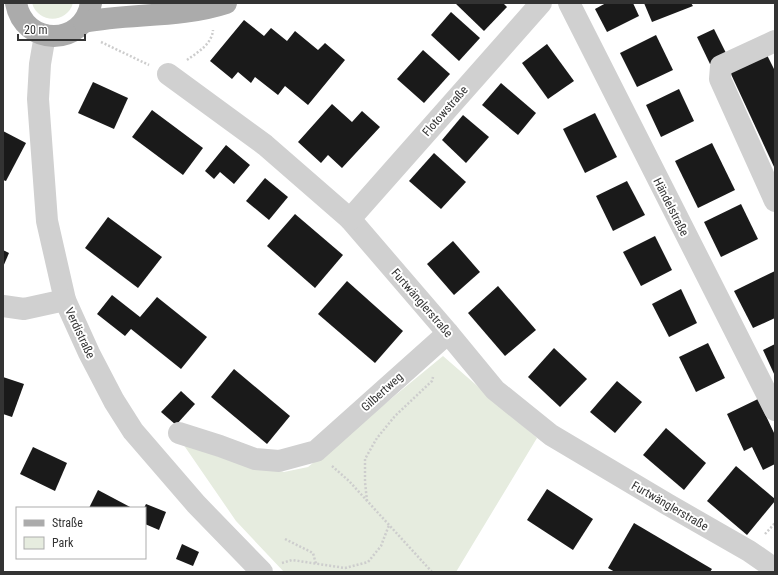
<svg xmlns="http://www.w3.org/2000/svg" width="778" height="575" viewBox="0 0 778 575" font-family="'Roboto Condensed',sans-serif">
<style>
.green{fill:#e6ecdf}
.building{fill:#1a1a1a}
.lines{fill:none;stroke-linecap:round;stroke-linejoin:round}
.path{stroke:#cdcdcd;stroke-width:2.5;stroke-dasharray:2 2;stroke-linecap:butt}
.minor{stroke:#d0d0d0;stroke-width:22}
.major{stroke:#ababab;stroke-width:22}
.labels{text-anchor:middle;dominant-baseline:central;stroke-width:4;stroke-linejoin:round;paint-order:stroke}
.street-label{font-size:12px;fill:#333;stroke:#fff}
</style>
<rect width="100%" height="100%" fill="#fff"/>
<g class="green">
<path d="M 32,3 L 73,3 C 67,24 38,24 32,3 Z"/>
<polygon points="443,356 537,438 456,572 284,572 236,521 183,444 284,472 308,467"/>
</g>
<g class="building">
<polygon points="455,3 503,3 507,7 484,31"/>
<polygon points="606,3 633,3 639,16 607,32 595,9"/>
<polygon points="644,3 691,3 693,6 652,22"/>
<polygon points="451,12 480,38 459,61 431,35"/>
<polygon points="244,20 264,36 271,28 287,41 295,31 318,50 325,43 345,60 308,105 285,86 278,95 255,77 251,83 238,72 232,79 210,61"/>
<polygon points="714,29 727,55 710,64 697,37"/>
<polygon points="656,35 673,70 637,87 620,53"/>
<polygon points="547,44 574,81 548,99 522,63"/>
<polygon points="423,50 450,74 424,103 397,79"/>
<polygon points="767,55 775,71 775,169 730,72"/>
<polygon points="93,82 128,98 114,129 78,113"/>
<polygon points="501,83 536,113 518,135 482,105"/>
<polygon points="679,89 694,121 661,137 646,105"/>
<polygon points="332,104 352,122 362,111 380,127 342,168 328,155 321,163 298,142"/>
<polygon points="152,110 203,148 183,175 132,137"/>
<polygon points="595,113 617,157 585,173 563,129"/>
<polygon points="463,115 489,137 466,163 442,140"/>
<polygon points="3,131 26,143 6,181 3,180"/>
<polygon points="712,143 735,190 698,208 675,161"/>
<polygon points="226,145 250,165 234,184 220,172 214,179 205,171"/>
<polygon points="434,153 466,182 441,209 409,181"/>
<polygon points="265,178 288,197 269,220 246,201"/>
<polygon points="627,181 645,215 613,231 596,196"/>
<polygon points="741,204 758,239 721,257 704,222"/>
<polygon points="295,214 343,255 315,288 267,246"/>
<polygon points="108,217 162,257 138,288 85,248"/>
<polygon points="655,236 672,270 641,286 623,252"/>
<polygon points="453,241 480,272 454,295 427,264"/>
<polygon points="3,250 9,253 3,267"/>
<polygon points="775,271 775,318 753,328 734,291"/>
<polygon points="347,281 403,331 375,363 318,314"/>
<polygon points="498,286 536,330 505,356 468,313"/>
<polygon points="681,289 697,323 669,337 652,304"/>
<polygon points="112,295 140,317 157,297 207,337 181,369 131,329 125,336 97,314"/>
<polygon points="708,343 725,378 696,392 679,357"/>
<polygon points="775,344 775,376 763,350"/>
<polygon points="554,348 587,379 560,407 528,377"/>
<polygon points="234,369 290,416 267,444 211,397"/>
<polygon points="3,377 24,384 12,417 3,414"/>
<polygon points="617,381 642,402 615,433 590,412"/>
<polygon points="181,391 195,404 176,425 161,412"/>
<polygon points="758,399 775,435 775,464 763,470 752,447 744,451 727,414"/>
<polygon points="666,428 706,463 684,490 643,455"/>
<polygon points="33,447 67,463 55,491 20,474"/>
<polygon points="736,466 775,499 775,501 747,535 707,501"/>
<polygon points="547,489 593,519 573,550 527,520"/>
<polygon points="98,490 132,508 89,508"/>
<polygon points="146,504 166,512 159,530 145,524 144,508"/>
<polygon points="634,523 712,569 710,572 615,572 608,568"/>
<polygon points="182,544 199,552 193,566 176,559"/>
</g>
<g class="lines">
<g class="path">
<polyline points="101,42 149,65"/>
<path d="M 187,60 C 198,52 212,44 213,30"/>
<polyline points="332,466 349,481 432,572"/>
<polyline points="367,501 365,482 365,459 377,438 395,416 432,381 433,377"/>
<polyline points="765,534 775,523"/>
<polyline points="285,539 313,553 316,564"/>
<polyline points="282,563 292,560 345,568 368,562 381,546 389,525"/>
</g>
<g class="minor">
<polyline points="569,3 775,410"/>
<polyline points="45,35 40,64 38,99 47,221 65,300 89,353 114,401 133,431 196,504 262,572"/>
<polyline points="775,41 721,66 720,79 775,201"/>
<polyline points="168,74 265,145 350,219 448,333 495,390 551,435 667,504 749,551 775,569"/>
<polyline points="350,219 541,3"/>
<polyline points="3,306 24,309 65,300"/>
<polyline points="179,433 220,446 255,459 279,461 316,451 448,333"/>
</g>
<g class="major">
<path d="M 16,3 C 24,47 84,47 91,3"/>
<path d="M 84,22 C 131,13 180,18 226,3"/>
</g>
</g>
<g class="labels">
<g class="street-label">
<text transform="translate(445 111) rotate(-49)">Flotowstraße</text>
<text transform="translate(671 207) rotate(63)">Händelstraße</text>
<text transform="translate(422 303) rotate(49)">Furtwänglerstraße</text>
<text transform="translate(80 333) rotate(65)">Verdistraße</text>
<text transform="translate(382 392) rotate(-42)">Gilbertweg</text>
<text transform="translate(670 506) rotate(30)">Furtwänglerstraße</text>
</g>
</g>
<rect width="778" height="575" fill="none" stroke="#333333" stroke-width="8"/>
<rect x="16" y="507" width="130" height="52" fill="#ffffff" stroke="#adadad"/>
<rect x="24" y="520" width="20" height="6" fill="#ababab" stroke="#adadad"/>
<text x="52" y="527" font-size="12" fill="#333333">Straße</text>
<rect x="24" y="537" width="20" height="12" fill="#e6ecdf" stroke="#adadad"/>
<text x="52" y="547" font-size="12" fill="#333333">Park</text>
<path d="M18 34v6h67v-6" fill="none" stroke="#333333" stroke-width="2"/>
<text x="24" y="34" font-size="12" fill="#333333" stroke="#ffffff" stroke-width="3" paint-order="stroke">20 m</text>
</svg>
